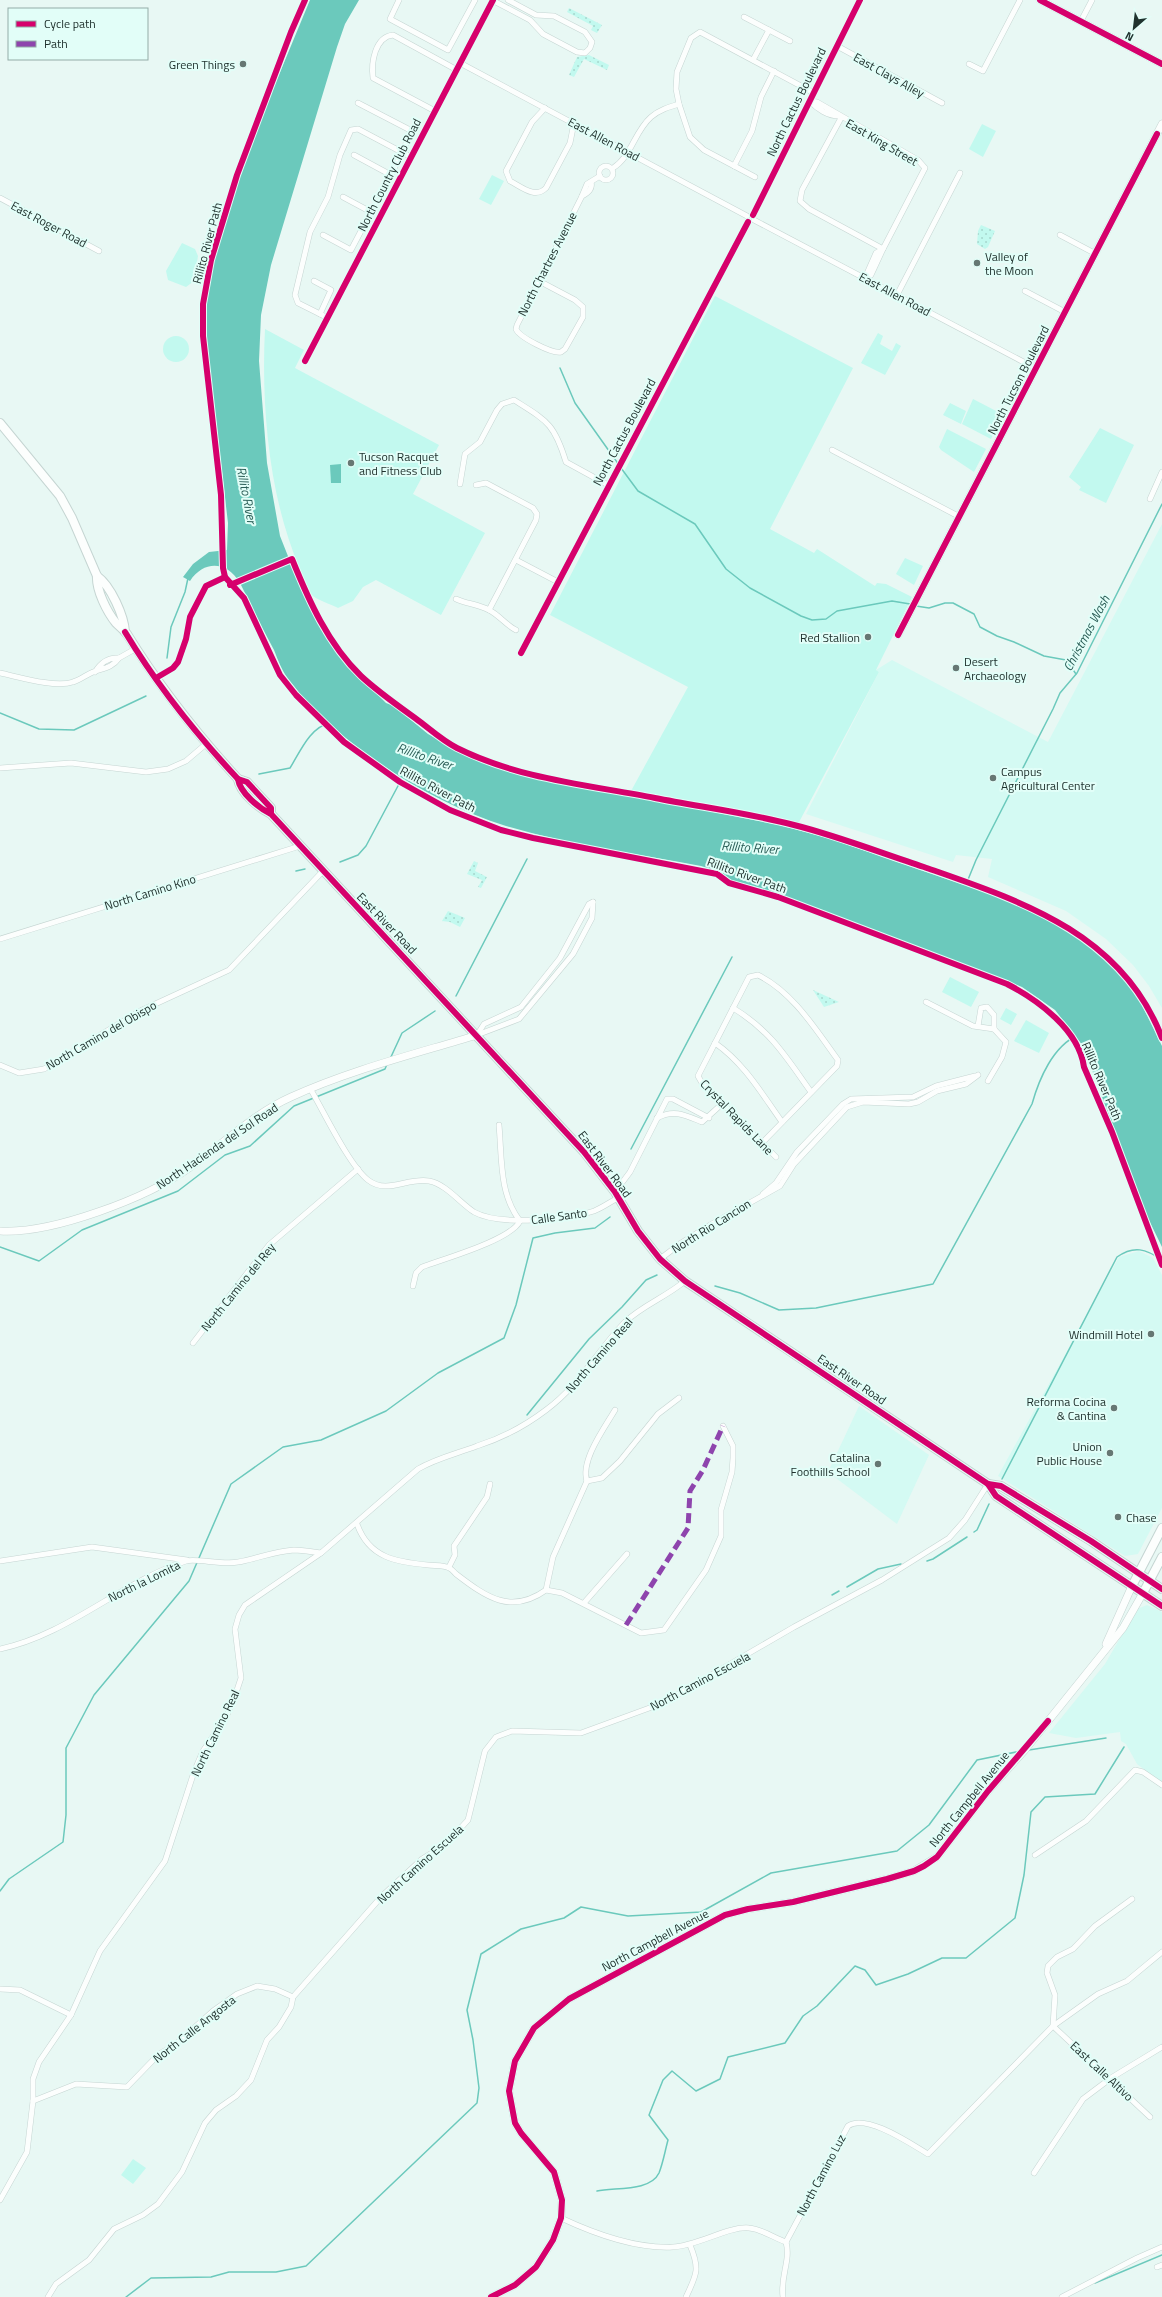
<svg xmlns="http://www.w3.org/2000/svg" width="1162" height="2297" viewBox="0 0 1162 2297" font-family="'Titillium Web',sans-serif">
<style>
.built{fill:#d4faf3}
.grass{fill:url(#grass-dots)}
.park{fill:#c2f9ef}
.water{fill:#6bc9bc}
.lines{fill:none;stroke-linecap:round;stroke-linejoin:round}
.stream{stroke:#6bc9bc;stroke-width:1.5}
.street-casing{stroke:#c5d5d2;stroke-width:6}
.secondary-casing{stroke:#c5d5d2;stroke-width:8}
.primary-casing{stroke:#c5d5d2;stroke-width:10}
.street{stroke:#fcfefd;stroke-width:5}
.secondary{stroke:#fcfefd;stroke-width:7}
.primary{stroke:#fcfefd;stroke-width:8}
.quiet{stroke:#8e44ad;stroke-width:5;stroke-dasharray:10 5;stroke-linecap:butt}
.cycleway-casing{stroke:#e2fef8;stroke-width:8}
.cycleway{stroke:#d6006c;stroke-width:6}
.poi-dot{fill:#667773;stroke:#e2fef8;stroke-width:1.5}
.labels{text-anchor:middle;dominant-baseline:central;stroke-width:4;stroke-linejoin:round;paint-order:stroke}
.poi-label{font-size:12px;fill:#20322e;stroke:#e2fef8;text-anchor:end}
.street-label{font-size:12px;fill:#20322e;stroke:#e2fef8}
.water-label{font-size:13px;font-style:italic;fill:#2a5d56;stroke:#e2fef8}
</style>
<defs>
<pattern id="grass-dots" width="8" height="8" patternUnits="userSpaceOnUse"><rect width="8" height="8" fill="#c2f9ef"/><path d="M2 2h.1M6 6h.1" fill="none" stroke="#a6d6cd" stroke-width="1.8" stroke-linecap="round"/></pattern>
</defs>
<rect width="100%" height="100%" fill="#e8f8f4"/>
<g class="built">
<polygon points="1162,524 1162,1008 1149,986 1133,965 1106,939 1066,911 988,877 992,859 956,855 953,862 806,814 879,672 876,670 892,660 1048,742"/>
<polygon points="1139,1251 1153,1258 1162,1275 1162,1508 1138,1554 1125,1556 998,1476 1119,1257"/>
<polygon points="859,1406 929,1455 897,1524 828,1472"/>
<polygon points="1147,1605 1162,1612 1162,1783 1137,1764 1126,1744 1121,1741 1120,1732 1076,1738 1049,1733 1105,1664 1137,1609"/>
</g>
<g class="grass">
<polygon points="569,8 602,25 597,33 591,30 593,26 567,12"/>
<polygon points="589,55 609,65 607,70 584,59 574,77 569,75 577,57"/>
<polygon points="981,225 995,231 988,247 985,249 977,244 978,231"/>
<polygon points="474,861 478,863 475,871 487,877 481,888 478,887 482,880 467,874"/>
<polygon points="448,911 465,918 460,927 450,922 442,921"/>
<polygon points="813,990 839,1002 824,1007"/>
</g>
<g class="park">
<polygon points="982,124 996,131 983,157 969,149"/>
<polygon points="492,175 504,181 491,205 479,199"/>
<polygon points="182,243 195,249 198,256 194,281 186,287 168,280 166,271"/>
<polygon points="715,296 853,368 770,529 814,553 817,549 875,586 877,583 886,584 912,597 876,670 879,672 798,824 631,791 688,687 550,615"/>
<path d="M 265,329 L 304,350 L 295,368 L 439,445 L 413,494 L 485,533 L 441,615 L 376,580 L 363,587 L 353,601 L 338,608 C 331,604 316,600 311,594 C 306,587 304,576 300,569 C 269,498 261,406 265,329 Z"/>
<polygon points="878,333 883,336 880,344 892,351 896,343 901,346 885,375 861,363"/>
<circle cx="176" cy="349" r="13"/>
<polygon points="973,399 1002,414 991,439 962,424"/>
<polygon points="950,403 966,411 961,424 943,415"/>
<polygon points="1100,428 1134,445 1106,503 1079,490 1081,487 1069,477"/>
<polygon points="947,429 986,449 974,472 941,450 939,447"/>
<polygon points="905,558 923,566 914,585 896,574"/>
<polygon points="950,977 979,992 971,1007 942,992"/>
<polygon points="1006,1008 1017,1014 1011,1025 1000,1019"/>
<polygon points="1026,1020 1049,1033 1039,1053 1014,1041"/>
<polygon points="133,2159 146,2168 133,2184 121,2175"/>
</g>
<g class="water">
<path d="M 310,0 L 359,0 L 345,24 L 337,47 L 271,265 L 261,315 L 259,361 L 267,463 L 280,536 L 301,589 L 326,635 L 362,679 L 386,703 L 394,706 L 428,734 L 451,747 L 498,768 L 540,778 L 779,825 L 831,839 L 990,894 L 1045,917 L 1081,938 L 1116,968 L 1139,999 L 1162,1046 L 1162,1247 L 1145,1212 L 1083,1046 L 1055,1010 L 1022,987 L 785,897 L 758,890 L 729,880 L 720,872 L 701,866 C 636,854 569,845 506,826 C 429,802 338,745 289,680 C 282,671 278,660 274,650 C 262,628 251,605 240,583 C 227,561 204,560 190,581 L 183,577 L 193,564 L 209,552 L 227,550 L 228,523 L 208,352 L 206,330 L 207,297 L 213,262 L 229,207 L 266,106 Z"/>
<polygon points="341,464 341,483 331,483 330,465"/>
</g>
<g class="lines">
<g class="stream">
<polyline points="560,368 575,403 619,465"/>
<polyline points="621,468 638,491 695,524 726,569 750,588 801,616 812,620 826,619 837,611 892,601 910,604"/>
<polyline points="916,606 929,608 945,603 953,603 974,614 980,627 997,636 1014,642 1044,656 1066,660 1076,674"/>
<polyline points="167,658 171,627 185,592 188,578"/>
<polyline points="0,713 39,729 74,730 146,696"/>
<path d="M 259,774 L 290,768 C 300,752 310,727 330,723"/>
<polyline points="340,862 358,855 366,846 399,784"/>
<polyline points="296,871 305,869"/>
<polyline points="965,887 976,860 1053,709 1060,693 1077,673 1162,504"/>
<polyline points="456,996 527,859"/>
<polyline points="390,1059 402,1033 435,1011"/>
<polyline points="631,1149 732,957"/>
<polyline points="0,1247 39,1261 82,1230 178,1191 225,1155 250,1146 294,1106 385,1069 387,1064"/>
<path d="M 715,1286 L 740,1293 L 779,1310 L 816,1308 L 933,1284 L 1032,1104 C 1039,1079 1053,1046 1078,1035"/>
<polyline points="527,1415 589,1339 622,1307 646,1280 657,1275"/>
<path d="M 1002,1479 L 1117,1257 C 1134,1245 1146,1249 1162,1260"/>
<polyline points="974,1532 977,1530 989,1504"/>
<polyline points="927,1561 933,1559 967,1537"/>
<polyline points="847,1587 878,1569 901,1564"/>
<polyline points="832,1595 839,1591"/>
<polyline points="1029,1750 1106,1738"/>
<polyline points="0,1891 9,1879 63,1842 66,1815 66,1748 94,1695 189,1581 231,1484 283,1447 321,1440 386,1411 438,1373 504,1338 516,1305 533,1238 555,1233 595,1228 610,1217"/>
<path d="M 597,2191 C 614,2187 650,2192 659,2173 C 663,2163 665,2151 668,2140 L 649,2115 L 663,2080 L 672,2071 L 696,2091 L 720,2079 L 728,2057 L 785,2043 L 803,2016 L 817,2006 L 855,1966 L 865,1970 L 876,1985 L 908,1974 L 942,1958 L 966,1958 L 1015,1918 L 1024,1875 L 1031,1812 L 1045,1797 L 1095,1794 L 1124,1747"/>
<polyline points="1095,2283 1162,2255"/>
<polyline points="126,2297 151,2278 211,2277 229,2272 276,2272 306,2266 477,2103 479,2088 473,2040 467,2010 481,1954 521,1929 564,1918 581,1907 628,1916 701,1912 771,1873 897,1851 929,1825 977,1760 1021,1751"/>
</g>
<defs>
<g id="street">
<polyline points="399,0 390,19 448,50 475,0"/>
<polyline points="492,0 530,20 543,34 577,52 585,53 590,48 592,42 585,32 554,16 536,15 508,0"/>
<polyline points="744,17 790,41"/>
<polyline points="1081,21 1092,0"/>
<polyline points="837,46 942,103"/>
<polyline points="753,60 769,30"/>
<polyline points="460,63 747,216"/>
<polyline points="969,64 983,71 1020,0"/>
<path d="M 545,108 L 532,122 L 506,171 L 510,181 C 522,187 535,199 546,188 L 570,143 L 574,123"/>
<path d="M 435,111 L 373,78 C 371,62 375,37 393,35 L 457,70"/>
<path d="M 839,116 C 828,116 817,109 810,101 L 817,102 L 918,160 L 925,168 L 883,249 L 809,209 L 800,201 L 802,190 L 841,118"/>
<polyline points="354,155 391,175 412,131 358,103"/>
<circle cx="606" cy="173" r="7"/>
<polyline points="734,166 752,131 761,97 774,71"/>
<path d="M 613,168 C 632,156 634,132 651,117 C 659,110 669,107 679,104"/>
<polyline points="755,177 704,150 690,137 679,104 676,89 677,72 691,38 700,32 814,93"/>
<path d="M 582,196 C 588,193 593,189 591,182"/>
<polyline points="0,198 99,251"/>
<polyline points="753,215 860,0"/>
<polyline points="754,220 1035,368"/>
<polyline points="323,235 351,250 371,212 343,197"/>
<polyline points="1060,235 1096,254"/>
<polygon points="883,249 871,275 865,278 876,253"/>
<polyline points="314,281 331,290 320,314"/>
<path d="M 539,281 L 575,300 L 583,307 L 583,317 L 565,349 L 561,352 C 552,354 519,337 516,329 L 517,325 L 582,196 L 587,184 L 600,176"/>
<polyline points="1025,291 1065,312"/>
<polyline points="897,295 960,173"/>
<polyline points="328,318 298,303 295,295 310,232 328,197 340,155 351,130 358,129 411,157"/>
<polyline points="305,361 493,0"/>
<polyline points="832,450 960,517"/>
<path d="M 460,484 L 465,454 L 480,442 L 497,410 L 502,404 L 514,400 C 547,421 554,423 566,462 L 608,485"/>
<polyline points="476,485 486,483 533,508 537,514 536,520 489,610"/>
<polyline points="1150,499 1162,472"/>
<polyline points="516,560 558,582"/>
<path d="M 456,599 C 467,604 478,604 489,610 C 499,615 506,625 516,630"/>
<polyline points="521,653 748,222"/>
<polyline points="119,658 135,649"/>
<path d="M 0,673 C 19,677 55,688 73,682 C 80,680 86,675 93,672 C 104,668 112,668 119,658 C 108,657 101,662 95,672"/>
<polyline points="0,768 71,763 146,772 168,769 186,761 206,744"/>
<polyline points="0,939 300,846"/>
<polyline points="926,1002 973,1026 994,1029"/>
<path d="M 733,1008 C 771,1031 786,1057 811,1092"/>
<polyline points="978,1026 981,1008 987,1007 994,1015 994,1029"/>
<polyline points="477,1035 519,1019 573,954 592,918 593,902"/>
<polyline points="477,1035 484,1024 521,1007 560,958 589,904 593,902"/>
<path d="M 715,1043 C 744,1063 762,1094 782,1122"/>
<polyline points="0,1065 19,1073 44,1069 140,1011 229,970 323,871"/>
<polyline points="988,1081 1002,1057 1006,1042 994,1029"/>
<path d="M 311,1090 C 324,1112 349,1165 368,1180 C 387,1195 408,1177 429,1181 C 446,1184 460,1203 474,1212 C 499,1226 567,1220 594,1211 C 602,1208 610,1202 618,1198"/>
<path d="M 657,1118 C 674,1109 685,1115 702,1122 L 723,1103"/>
<path d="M 499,1125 C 502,1158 499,1194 520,1221"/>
<path d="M 762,1143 L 837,1066 L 838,1060 C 816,1030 793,992 758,975 L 749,977 L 698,1076 L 702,1083 L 776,1157"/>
<polyline points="615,1192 630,1172 667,1099 673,1099 709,1118"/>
<polyline points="763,1194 776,1183 797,1152 843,1104 851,1099 913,1097 936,1086 975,1076"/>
<polyline points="660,1259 681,1243 710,1225 780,1186 794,1164 847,1107 863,1102 909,1104 918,1102 937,1091 966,1084 978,1075"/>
<path d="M 413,1286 L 416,1273 L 422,1267 C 443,1259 511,1240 520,1221"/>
<polyline points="193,1343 269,1245 358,1169"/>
<polyline points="587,1481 602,1478 620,1461 658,1414 679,1398"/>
<path d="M 587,1481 C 580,1461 605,1427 615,1410"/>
<path d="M 357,1524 C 369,1558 396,1562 428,1565 C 434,1566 444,1565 449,1568 C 452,1569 454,1572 456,1574 C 486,1597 511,1615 546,1590 L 562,1593 L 641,1633 L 664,1630 L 706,1570 L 721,1536 L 721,1510 L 732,1472 L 733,1458 L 733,1446 L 723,1426"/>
<polyline points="0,1561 92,1547 187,1560"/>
<polyline points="449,1567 455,1555 454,1546 487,1497 490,1484"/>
<polyline points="546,1590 553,1557 587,1481"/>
<polyline points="584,1603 627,1554"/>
<path d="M 0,1649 C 68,1635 121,1582 186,1561 C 195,1558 223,1565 238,1562 C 256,1559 275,1551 294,1550 C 303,1550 312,1552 321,1553"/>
<polyline points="1035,1855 1086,1821 1135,1770 1143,1772 1162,1785"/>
<polyline points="1132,1899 1095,1926 1073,1949 1057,1957 1048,1966 1047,1973 1055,1995 1053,2026 1150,2117"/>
<polyline points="0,1989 20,1990 71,2015"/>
<polyline points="33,2101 76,2084 127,2087 159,2054 175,2045 213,2011 237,1994 257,1986 275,1989 293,1997"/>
<polyline points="1034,2173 1083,2099 1111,2078 1162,2047"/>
<path d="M 0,2200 L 27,2152 L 33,2101 L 33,2079 L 39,2062 L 71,2015 L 100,1951 L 165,1861 L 194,1772 L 203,1751 L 225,1719 L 233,1702 L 241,1678 L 235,1629 L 239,1615 L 245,1605 L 321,1553 L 418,1469 C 437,1458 456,1454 477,1446 C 502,1438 525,1426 546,1410 C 580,1385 597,1351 625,1322 C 643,1305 666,1297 685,1281"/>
<path d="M 561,2218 C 595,2234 635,2249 673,2247 C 697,2246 729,2226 749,2228 C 762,2229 774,2238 786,2242"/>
<path d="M 786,2242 L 848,2126 C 866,2113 911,2144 928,2154 L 1053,2026 L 1098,1994 L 1127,1981 L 1162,1952"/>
<polyline points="1157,2267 1162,2265"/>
<polyline points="48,2297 56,2284 89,2260 114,2229 143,2215 158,2204 182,2172 205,2123 216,2110 236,2096 251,2080 267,2040 279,2027 291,2007 293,1997 382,1896 422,1859 446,1844 468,1820 485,1751 496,1737 512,1731 581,1733 663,1703 794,1627 882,1580 949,1538 965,1520 988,1484"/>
<path d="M 686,2297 C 697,2274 700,2269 690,2245"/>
<path d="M 783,2297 C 780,2276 791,2261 786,2242"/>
<polyline points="1062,2297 1137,2258 1162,2247"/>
</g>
<g id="secondary">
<polyline points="1040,0 1162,64"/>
<polyline points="898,635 1162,124"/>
<path d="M 0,1231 C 52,1234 147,1198 189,1168 C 223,1144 253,1114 291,1097 C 350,1070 415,1054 477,1035"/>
<polyline points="1106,1644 1132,1586"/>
<polyline points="491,2297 515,2285 536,2267 553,2240 561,2218 562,2200 554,2172 521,2133 515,2123 509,2091 515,2061 534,2028 569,1999 725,1915 748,1909 793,1902 887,1879 914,1871 937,1857 988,1791 1024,1751 1123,1628 1143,1593"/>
</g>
<g id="primary">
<path d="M 0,423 L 60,496 L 72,518 L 97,576 C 111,586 124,616 125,632"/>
<path d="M 97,576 C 96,590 107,612 116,623 C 120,627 124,630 127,634 C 159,686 197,734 238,779"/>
<path d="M 271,814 L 271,808 L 247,782 L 238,779 C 240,793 259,808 271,814 L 584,1152 L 615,1192 L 638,1231 L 660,1259 L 685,1281 L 988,1484 L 996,1496 L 1162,1606"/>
<polyline points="988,1484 1001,1486 1091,1541 1162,1589"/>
<polyline points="1132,1586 1162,1528"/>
<polyline points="1143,1593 1162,1557"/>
</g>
</defs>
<use href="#street" class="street-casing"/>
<use href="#secondary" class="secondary-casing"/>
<use href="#primary" class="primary-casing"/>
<use href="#street" class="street"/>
<use href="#secondary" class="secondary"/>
<use href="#primary" class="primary"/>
<polyline class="quiet" points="626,1625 688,1528 690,1491 703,1470 723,1426"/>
<defs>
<g id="cycleway">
<path d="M 305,0 L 291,32 L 237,175 L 211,260 L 203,304 L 203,336 L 221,495 L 223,568 L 225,577 L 244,598 L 280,675 L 296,695 L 344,742 L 400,782 L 450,810 L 501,830 L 533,838 L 717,874 L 729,883 L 778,897 L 1007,984 C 1038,1000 1079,1030 1084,1067 L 1112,1132 L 1162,1265"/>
<polyline points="1040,0 1162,64"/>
<polyline points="753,215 860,0"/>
<polyline points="305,361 493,0"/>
<path d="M 230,585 L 292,559 C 309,601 328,644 361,676 C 377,691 397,705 415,718 C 429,728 441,740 457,748 C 519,779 589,785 655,798 C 701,807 749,813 794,825 C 838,836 881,853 924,867 C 1021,901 1122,933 1162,1038"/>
<path d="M 125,632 C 157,685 196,734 238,779"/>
<polyline points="898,635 1157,134"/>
<polyline points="521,653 748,222"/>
<polyline points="156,678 173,668 178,662 186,639 190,617 206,586 225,577"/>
<path d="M 271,814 L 271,808 L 247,782 L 238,779 C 240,793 259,808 271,814 L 584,1152 L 615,1192 L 638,1231 L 660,1259 L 685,1281 L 988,1484 L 996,1496 L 1162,1606"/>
<polyline points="988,1484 1001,1486 1091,1541 1162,1589"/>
<polyline points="491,2297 515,2285 536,2267 553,2240 561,2218 562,2200 554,2172 521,2133 515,2123 509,2091 515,2061 534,2028 569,1999 725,1915 748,1909 793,1902 887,1879 914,1871 924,1866 937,1857 988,1791 1048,1721"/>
</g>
</defs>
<use href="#cycleway" class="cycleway-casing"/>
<use href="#cycleway" class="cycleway"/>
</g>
<g class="poi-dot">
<circle cx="243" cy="64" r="4"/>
<circle cx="977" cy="263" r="4"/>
<circle cx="351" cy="463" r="4"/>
<circle cx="868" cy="637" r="4"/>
<circle cx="956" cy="668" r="4"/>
<circle cx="993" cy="778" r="4"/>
<circle cx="1151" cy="1334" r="4"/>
<circle cx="1114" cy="1408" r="4"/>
<circle cx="1110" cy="1453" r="4"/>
<circle cx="878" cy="1464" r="4"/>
<circle cx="1118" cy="1517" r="4"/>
</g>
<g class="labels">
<g class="poi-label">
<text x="235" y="64">Green Things</text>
<text x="985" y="256" text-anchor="start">Valley of<tspan x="985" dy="14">the Moon</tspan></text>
<text x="359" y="456" text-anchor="start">Tucson Racquet<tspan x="359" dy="14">and Fitness Club</tspan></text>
<text x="860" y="637">Red Stallion</text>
<text x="964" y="661" text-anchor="start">Desert<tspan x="964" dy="14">Archaeology</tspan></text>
<text x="1001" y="771" text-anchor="start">Campus<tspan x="1001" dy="14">Agricultural Center</tspan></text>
<text x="1143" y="1334">Windmill Hotel</text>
<text x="1106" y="1401">Reforma Cocina<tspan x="1106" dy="14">&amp; Cantina</tspan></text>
<text x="1102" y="1446">Union<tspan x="1102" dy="14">Public House</tspan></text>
<text x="870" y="1457">Catalina<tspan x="870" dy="14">Foothills School</tspan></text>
<text x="1126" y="1517" text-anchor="start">Chase</text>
</g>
<g class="street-label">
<text transform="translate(889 75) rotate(29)">East Clays Alley</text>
<text transform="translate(796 102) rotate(-64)">North Cactus Boulevard</text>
<text transform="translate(604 139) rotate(28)">East Allen Road</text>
<text transform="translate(882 142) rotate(30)">East King Street</text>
<text transform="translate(389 175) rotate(-63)">North Country Club Road</text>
<text transform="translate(49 224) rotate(28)">East Roger Road</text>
<text transform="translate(207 243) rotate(-75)">Rillito River Path</text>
<text transform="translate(547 264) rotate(-63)">North Chartres Avenue</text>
<text transform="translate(895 294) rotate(28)">East Allen Road</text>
<text transform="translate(1018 380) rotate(-63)">North Tucson Boulevard</text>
<text transform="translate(624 432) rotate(-62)">North Cactus Boulevard</text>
<text transform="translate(438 789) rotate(28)">Rillito River Path</text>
<text transform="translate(747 875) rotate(20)">Rillito River Path</text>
<text transform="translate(150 892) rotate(-17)">North Camino Kino</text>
<text transform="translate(387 923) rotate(46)">East River Road</text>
<text transform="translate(101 1035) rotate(-30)">North Camino del Obispo</text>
<text transform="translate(1102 1081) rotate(67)">Rillito River Path</text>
<text transform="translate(737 1117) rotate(46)">Crystal Rapids Lane</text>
<text transform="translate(217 1146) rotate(-34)">North Hacienda del Sol Road</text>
<text transform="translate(605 1164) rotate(53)">East River Road</text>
<text transform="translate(559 1216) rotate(-8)">Calle Santo</text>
<text transform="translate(711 1226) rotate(-32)">North Rio Cancion</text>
<text transform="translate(238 1287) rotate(-51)">North Camino del Rey</text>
<text transform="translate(599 1355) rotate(-49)">North Camino Real</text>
<text transform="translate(852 1379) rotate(34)">East River Road</text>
<text transform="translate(144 1581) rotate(-26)">North la Lomita</text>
<text transform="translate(700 1681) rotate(-28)">North Camino Escuela</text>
<text transform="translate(215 1733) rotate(-64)">North Camino Real</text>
<text transform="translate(969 1799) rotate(-51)">North Campbell Avenue</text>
<text transform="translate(420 1864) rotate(-42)">North Camino Escuela</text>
<text transform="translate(655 1940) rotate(-28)">North Campbell Avenue</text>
<text transform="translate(194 2029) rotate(-38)">North Calle Angosta</text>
<text transform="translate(1102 2071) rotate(43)">East Calle Altivo</text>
<text transform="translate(821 2175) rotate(-62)">North Camino Luz</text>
</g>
<g class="water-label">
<text transform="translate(247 495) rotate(79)">Rillito River</text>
<text transform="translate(1086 633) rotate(-62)">Christmas Wash</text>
<text transform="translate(425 756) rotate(19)">Rillito River</text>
<text transform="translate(750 847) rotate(4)">Rillito River</text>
</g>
</g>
<rect x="8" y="8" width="140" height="52" fill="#e2fef8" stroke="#94aca7"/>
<rect x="16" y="21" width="20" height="6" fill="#d6006c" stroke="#94aca7"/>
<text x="44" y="28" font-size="12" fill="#20322e">Cycle path</text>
<rect x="16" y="41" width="20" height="6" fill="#8e44ad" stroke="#94aca7"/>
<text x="44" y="48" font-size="12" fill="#20322e">Path</text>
<g transform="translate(1134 28) rotate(208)" stroke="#e2fef8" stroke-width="3" paint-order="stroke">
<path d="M0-3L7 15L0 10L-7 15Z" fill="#20322e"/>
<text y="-6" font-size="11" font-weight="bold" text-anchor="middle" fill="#20322e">N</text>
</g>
</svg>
